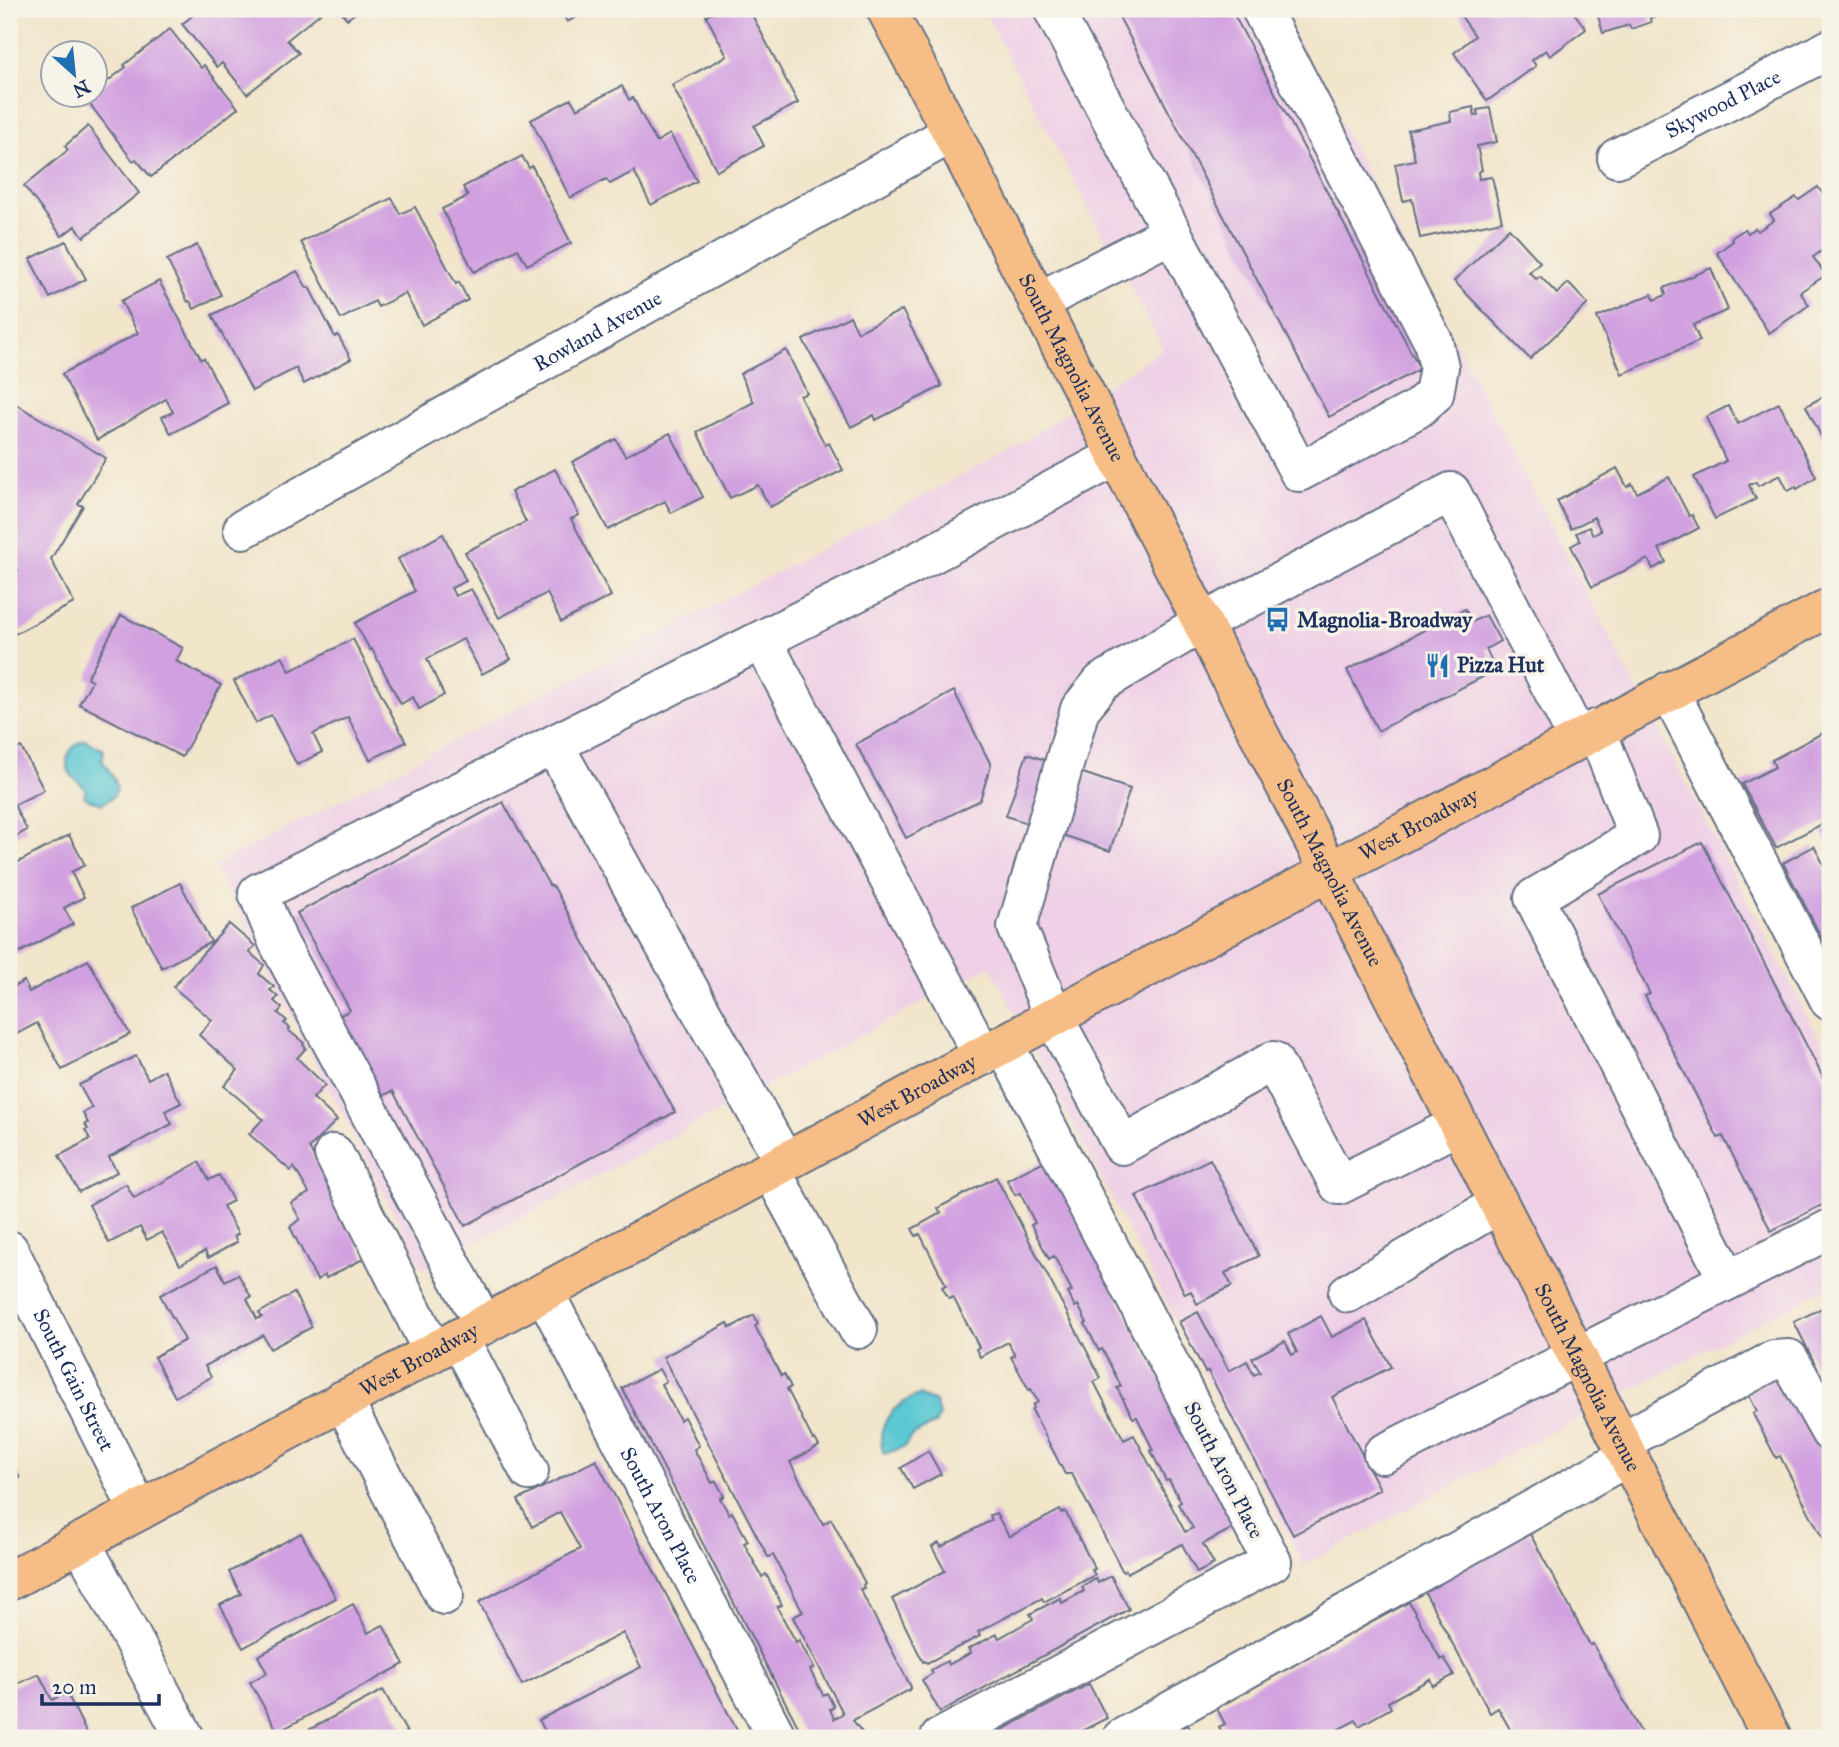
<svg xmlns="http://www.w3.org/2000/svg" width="1839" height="1747" viewBox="0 0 1839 1747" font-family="'IM FELL Great Primer',serif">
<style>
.built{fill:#efd0e6}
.water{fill:#5cc8d3;stroke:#3c7c98;stroke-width:2}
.building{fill:#d1a0e0}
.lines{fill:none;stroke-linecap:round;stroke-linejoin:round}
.minor-casing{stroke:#666f84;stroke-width:42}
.major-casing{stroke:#666f84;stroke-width:42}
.minor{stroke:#fff;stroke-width:38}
.major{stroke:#f6be86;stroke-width:38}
.labels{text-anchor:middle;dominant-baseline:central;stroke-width:7;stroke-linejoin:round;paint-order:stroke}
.street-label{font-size:21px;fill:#1b2f5e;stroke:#f7f3e8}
.poi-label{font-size:21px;font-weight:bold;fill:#1b2f5e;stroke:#f7f3e8;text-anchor:start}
</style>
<rect width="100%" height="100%" fill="#f7f3e8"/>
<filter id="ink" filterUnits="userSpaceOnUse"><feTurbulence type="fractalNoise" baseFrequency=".0143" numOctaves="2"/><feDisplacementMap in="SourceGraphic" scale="14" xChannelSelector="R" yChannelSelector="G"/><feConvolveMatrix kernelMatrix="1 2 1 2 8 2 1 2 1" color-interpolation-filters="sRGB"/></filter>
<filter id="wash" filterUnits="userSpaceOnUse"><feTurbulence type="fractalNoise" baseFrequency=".00686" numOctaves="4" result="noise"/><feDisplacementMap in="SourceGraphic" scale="28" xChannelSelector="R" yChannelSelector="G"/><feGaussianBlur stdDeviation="1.57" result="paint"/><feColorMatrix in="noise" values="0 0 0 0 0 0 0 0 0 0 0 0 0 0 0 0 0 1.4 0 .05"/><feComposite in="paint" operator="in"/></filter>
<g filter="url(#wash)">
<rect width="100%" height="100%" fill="#f1e5ca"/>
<polygon class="built" points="983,9 1281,9 1830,1059 1830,1286 1684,1361 1304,1565 990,966 423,1270 214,866 1011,450 1163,349"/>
<g class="water">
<path d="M 85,740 L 104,750 L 102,760 C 113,777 129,792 101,804 L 84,797 L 86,790 C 82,783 74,780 70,773 C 62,759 71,745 85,740 Z"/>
<path d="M 919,1395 L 935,1402 L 939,1416 L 935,1424 L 911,1436 L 904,1447 L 884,1454 C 874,1425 893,1404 919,1395 Z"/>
</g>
<g id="blocks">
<g class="building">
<polygon points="201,9 321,9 323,11 287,40 299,53 247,94 222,63 217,67 182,24"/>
<polygon points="339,9 361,9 347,19"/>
<polygon points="560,9 593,9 567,22"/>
<polygon points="720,9 749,9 798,103 754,126 764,146 717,171 672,85 727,56 706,16"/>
<polygon points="1115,9 1231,9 1420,369 1329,417"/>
<polygon points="1465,9 1525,9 1530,15 1538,9 1571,9 1586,29 1550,56 1546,50 1532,60 1536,66 1487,101 1454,53 1475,36 1459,13"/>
<polygon points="1596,9 1657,9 1659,15 1650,18 1651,22 1631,29 1629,25 1603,33"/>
<polygon points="170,29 201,68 204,65 238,108 151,177 136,159 133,161 86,99 94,94 94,92 126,67 124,65"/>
<polygon points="622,86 629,100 633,98 656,142 670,134 697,181 651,205 634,171 610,184 606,179 570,198 531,120 571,99 577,109"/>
<polygon points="1473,107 1475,116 1478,115 1477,110 1490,108 1497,142 1477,146 1482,170 1478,172 1479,179 1492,177 1502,221 1420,238 1412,199 1403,201 1395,164 1415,160 1408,130 1451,121 1450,112"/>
<polygon points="88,126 139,193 84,237 75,226 62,236 24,186 68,150 65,146"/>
<polygon points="522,156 529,168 532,166 571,243 527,265 518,249 474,272 442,209 468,196 463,187"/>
<polygon points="1818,187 1830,204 1830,245 1813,257 1826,275 1800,292 1809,305 1769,333 1717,253 1733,241 1731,238 1745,229 1748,233 1755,228 1758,231 1774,220 1770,214 1796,197 1799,200"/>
<polygon points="392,198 400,214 415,207 456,284 459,282 468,300 422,325 405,293 378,307 375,301 341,319 301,242"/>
<polygon points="1509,228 1540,262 1529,272 1536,279 1540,276 1557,294 1568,283 1588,304 1530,359 1454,281"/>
<polygon points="66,241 86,279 50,298 30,259"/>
<polygon points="197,245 221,295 194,309 190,301 188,302 167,260"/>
<polygon points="1711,268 1728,310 1693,325 1700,341 1622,374 1597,317 1652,294 1654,300 1666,295 1664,288"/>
<polygon points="297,271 307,288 309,287 335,337 338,335 351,359 304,384 296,368 252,391 212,315"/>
<polygon points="159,281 201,359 204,358 228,403 171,434 162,417 173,412 166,399 97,440 62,374 138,333 121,301"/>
<polygon points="902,310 942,386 876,420 874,415 851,427 803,340 850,316 858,332"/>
<polygon points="786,350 807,393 800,396 825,445 829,443 843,470 770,507 758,485 730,498 697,432 754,402 740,374"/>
<polygon points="1830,393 1830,459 1825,449 1827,448 1806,406"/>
<polygon points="9,400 106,458 78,504 83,506 51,559 74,603 9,637 9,575 18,571 9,554"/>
<polygon points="1779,403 1816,477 1797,489 1796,487 1788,491 1780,475 1758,486 1756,482 1749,485 1756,499 1715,519 1694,477 1726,461 1706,417 1728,406 1738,424"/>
<polygon points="670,433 703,497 671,513 665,501 608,530 572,462 616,439 625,456"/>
<polygon points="1617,468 1627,487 1632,484 1637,493 1669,477 1689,516 1692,515 1699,528 1659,549 1666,562 1653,569 1648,559 1592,587 1571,546 1580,541 1576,533 1589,527 1593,535 1601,531 1594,517 1571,529 1557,501"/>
<polygon points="555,469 579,515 571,519 611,596 561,622 547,593 499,618 465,552 526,522 511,492"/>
<polygon points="443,534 466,581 451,588 455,596 471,589 511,659 482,674 463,639 427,659 444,695 419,709 413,697 401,704 372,649 370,650 355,623 415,591 398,559"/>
<polygon points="1465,609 1472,622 1486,615 1500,641 1486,649 1496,670 1378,731 1347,670"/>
<polygon points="121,615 183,648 176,661 221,685 182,757 79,704 92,681 87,678"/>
<polygon points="353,639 406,742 370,760 348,717 313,734 322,752 297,765 271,715 256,723 234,681 282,656 290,671"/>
<polygon points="954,691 991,765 980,800 906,838 856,744"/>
<polygon points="1830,729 1830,820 1776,848 1742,784 1775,767 1772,760"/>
<polygon points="21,747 44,790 14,805 27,830 9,840 9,753"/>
<polygon points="1027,754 1130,789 1110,851 1006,816"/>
<polygon points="503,802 549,885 554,887 675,1112 465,1226 393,1091 378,1098 335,1018 350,1010 297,913"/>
<polygon points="1830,827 1830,848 1822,831"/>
<polygon points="69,835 85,865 71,872 84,897 64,908 73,924 9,958 9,867"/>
<polygon points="1702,842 1830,1091 1830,1201 1771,1231 1723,1136 1718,1138 1645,996 1650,994 1598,894"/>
<polygon points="1814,846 1830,877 1830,954 1783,863"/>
<polygon points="180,883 211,942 162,968 131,908"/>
<polygon points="229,924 255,946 249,952 264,965 259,974 274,987 270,990 278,997 274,1001 282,1008 278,1013 287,1021 284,1023 290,1028 288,1030 304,1043 303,1045 306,1048 297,1058 325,1085 313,1098 337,1120 309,1148 365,1258 326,1278 325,1275 317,1280 290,1227 300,1219 291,1203 309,1193 294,1167 291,1171 249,1134 263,1119 224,1086 238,1070 199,1035 212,1020 173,987"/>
<polygon points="88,960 130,1034 62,1070 37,1023 9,1038 9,989 24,981 29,992"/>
<polygon points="136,1056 148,1079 164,1070 181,1103 165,1111 172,1124 109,1157 117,1172 79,1192 59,1156 90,1139 85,1130 88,1129 85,1124 88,1123 83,1113 92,1108 79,1085"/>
<polygon points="1210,1159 1259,1256 1225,1273 1232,1286 1197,1304 1191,1291 1185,1294 1136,1196"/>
<polygon points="1046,1160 1237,1526 1203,1544 1214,1564 1197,1573 1182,1544 1127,1573 1126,1570 1123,1572 1072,1474 1065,1474 1032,1410 1034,1408 1033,1405 1038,1402 1031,1389 1029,1390 1011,1357 1015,1355 1008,1342 980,1357 976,1349 979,1347 953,1297 949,1299 942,1287 946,1285 920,1234 916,1236 912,1229 941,1213 938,1208 996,1177 1101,1378 1094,1382 1124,1440 1134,1435 1185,1532 1193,1528 1178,1504 1181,1502 1169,1480 1166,1481 1151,1451 1153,1450 1137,1417 1133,1418 1117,1388 1121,1386 1102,1349 1099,1351 1085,1324 1087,1323 1078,1305 1075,1307 1068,1293 1072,1291 1054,1256 1049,1259 1031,1225 1035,1223 1020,1193 1015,1195 1007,1180"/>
<polygon points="199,1162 209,1180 219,1175 233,1201 223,1206 238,1234 234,1236 237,1242 208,1258 205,1251 180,1265 162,1232 147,1240 140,1227 109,1243 89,1205 126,1184 134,1198"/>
<polygon points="217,1265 225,1281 238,1274 251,1297 247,1299 257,1319 262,1317 259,1313 294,1293 312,1327 270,1349 263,1335 205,1366 211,1377 175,1397 154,1357 185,1340 160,1295"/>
<polygon points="1830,1304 1830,1407 1812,1370 1817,1368 1794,1322"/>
<polygon points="1198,1312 1229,1371 1247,1361 1254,1375 1260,1372 1252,1358 1285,1341 1292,1355 1297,1352 1288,1334 1321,1316 1332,1337 1366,1320 1391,1367 1332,1397 1380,1489 1293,1535 1208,1371 1205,1372 1179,1322"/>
<polygon points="754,1315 758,1324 755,1326 781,1376 784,1374 791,1387 787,1389 813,1440 815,1439 819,1446 790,1462 823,1524 831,1519 865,1583 863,1585 864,1588 860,1589 911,1687 909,1690 853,1720 866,1738 844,1736 804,1738 622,1388 659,1369 666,1381 661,1384 680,1420 684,1417 699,1446 694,1449 712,1483 716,1481 724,1496 720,1498 729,1514 732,1512 748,1541 744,1543 762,1577 766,1574 782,1605 777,1607 796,1642 799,1640 814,1668 810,1670 823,1695 827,1693 834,1707 830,1709 834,1719 843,1713 793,1617 803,1612 773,1555 768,1557 663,1357 728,1323 730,1328"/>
<polygon points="1781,1374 1830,1469 1830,1553 1780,1456 1776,1458 1753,1414 1757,1411 1747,1392"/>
<polygon points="928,1451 941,1474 913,1489 901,1468"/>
<polygon points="9,1457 20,1478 9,1484"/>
<polygon points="596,1460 741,1738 549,1738 539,1720 641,1667 623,1633 522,1685 479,1602 580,1549 560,1512 532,1527 518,1500"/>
<polygon points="1060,1510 1062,1513 1065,1511 1095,1569 1092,1570 1095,1575 1044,1602 1042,1598 978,1632 980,1636 927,1663 925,1661 923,1662 892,1599 945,1571 932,1547 939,1543 941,1547 992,1520 990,1515 996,1513 1009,1537"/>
<polygon points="1529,1532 1590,1645 1593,1644 1644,1738 1515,1738 1498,1708 1490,1713 1423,1589"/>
<polygon points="301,1533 336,1598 243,1648 220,1605 241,1594 229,1572"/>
<polygon points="1111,1576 1129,1609 940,1712 922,1680 933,1673 931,1670 947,1661 948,1665 971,1653 968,1649 997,1634 999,1638 1033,1619 1030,1614 1060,1598 1062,1603 1084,1591 1082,1587 1096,1579 1098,1583"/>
<polygon points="1409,1602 1441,1660 1444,1658 1454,1675 1433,1686 1430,1679 1388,1702 1391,1708 1359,1726 1356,1720 1322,1738 1226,1738 1219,1727 1225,1724 1216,1707"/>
<polygon points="353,1604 368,1633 383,1625 404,1664 278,1732 250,1682 267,1673 258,1656"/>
<polygon points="39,1674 52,1700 67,1693 88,1736 83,1738 9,1738 9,1688"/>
<polygon points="1089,1684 1107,1718 1068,1738 987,1738"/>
<polygon points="383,1690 410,1738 308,1738 305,1732"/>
<polygon points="1188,1725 1195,1738 1203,1734 1205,1738 1163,1738"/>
</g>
</g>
</g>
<g filter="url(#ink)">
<use href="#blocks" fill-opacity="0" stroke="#666f84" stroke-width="2"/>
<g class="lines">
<defs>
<g id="minor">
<polyline points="1053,9 1299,472 1417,409 1434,394 1439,367 1433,341 1261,9"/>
<path id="s1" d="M 1617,158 L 1830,49"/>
<polyline points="1038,302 1172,233"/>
<path id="s2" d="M 243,529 L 952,133"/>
<polyline points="762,640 983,1056"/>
<polyline points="1669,691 1830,1001"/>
<polyline points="1596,729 1638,836 1534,898 1728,1280"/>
<polyline points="554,745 785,1163"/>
<polyline points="1458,1125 1339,1185 1273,1061 1122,1145 1054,1018 1017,927 1080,709 1102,682 1202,623 1451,492 1578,739"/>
<polyline points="334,1154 433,1352"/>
<polyline points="771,1170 858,1329"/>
<path id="s3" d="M 9,1250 L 139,1511"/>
<path id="s4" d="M 544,1292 L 777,1738"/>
<polyline points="1348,1293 1499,1204"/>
<polyline points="484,1325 278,942 258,893 913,564 1117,456"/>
<polyline points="459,1338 529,1471"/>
<polyline points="343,1400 444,1595"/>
<polyline points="1621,1442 1774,1360 1789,1359 1830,1432"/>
<polyline points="1383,1454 1830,1229"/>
<polyline points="81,1542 185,1738"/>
<polyline points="940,1738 1272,1562 1004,1044"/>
<polyline points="1122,1738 1629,1456"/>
</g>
<g id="major">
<path id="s5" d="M 886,9 L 952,133 L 1772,1738"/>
<path id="s6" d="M 9,1581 L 1063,1012 L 1830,607"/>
</g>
</defs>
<use href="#minor" class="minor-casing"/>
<use href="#major" class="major-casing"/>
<use href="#minor" class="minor"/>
<use href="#major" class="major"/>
</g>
</g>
<defs>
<symbol id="bus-bare" viewBox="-9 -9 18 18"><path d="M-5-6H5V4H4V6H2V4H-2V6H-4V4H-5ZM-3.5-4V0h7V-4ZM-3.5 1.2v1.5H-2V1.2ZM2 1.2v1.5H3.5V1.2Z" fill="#1f6fb2" stroke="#f7f3e8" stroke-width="2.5" paint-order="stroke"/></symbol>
<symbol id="restaurant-bare" viewBox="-9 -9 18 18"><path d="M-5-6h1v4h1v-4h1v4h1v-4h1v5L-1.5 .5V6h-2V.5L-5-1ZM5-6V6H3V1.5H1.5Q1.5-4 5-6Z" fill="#1f6fb2" stroke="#f7f3e8" stroke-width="2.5" paint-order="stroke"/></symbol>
</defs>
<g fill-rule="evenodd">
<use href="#bus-bare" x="1260" y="602" width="35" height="35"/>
<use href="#restaurant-bare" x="1420" y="648" width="35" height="35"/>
</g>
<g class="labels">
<g class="street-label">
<text stroke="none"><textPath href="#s1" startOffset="119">Skywood Place</textPath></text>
<text stroke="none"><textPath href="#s2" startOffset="406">Rowland Avenue</textPath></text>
<text stroke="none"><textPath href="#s5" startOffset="404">South Magnolia Avenue</textPath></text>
<text stroke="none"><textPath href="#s6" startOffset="1600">West Broadway</textPath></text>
<text stroke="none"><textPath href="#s5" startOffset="971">South Magnolia Avenue</textPath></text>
<text stroke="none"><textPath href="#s6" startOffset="1032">West Broadway</textPath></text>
<text stroke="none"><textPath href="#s6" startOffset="466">West Broadway</textPath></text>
<text stroke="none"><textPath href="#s5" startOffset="1538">South Magnolia Avenue</textPath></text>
<text stroke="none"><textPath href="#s3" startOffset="145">South Gain Street</textPath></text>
<text transform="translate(1224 1470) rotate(63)">South Aron Place</text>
<text stroke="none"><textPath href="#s4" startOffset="252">South Aron Place</textPath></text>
</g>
<g class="poi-label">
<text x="1297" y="620">Magnolia-Broadway</text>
<text x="1457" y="665">Pizza Hut</text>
</g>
</g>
<rect width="1839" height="1747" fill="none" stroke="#f7f3e8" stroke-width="35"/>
<g transform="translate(74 74) rotate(153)"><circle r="33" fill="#f7f3e8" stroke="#9fa5b1" stroke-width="2"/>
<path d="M0-5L12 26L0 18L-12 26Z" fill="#1f6fb2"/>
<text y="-10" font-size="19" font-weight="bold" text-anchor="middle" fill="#1b2f5e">N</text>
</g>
<path d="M42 1694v10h117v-10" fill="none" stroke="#1b2f5e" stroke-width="3.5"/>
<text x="52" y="1694" font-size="21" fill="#1b2f5e" stroke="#f7f3e8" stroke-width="5" paint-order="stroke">20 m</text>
</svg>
